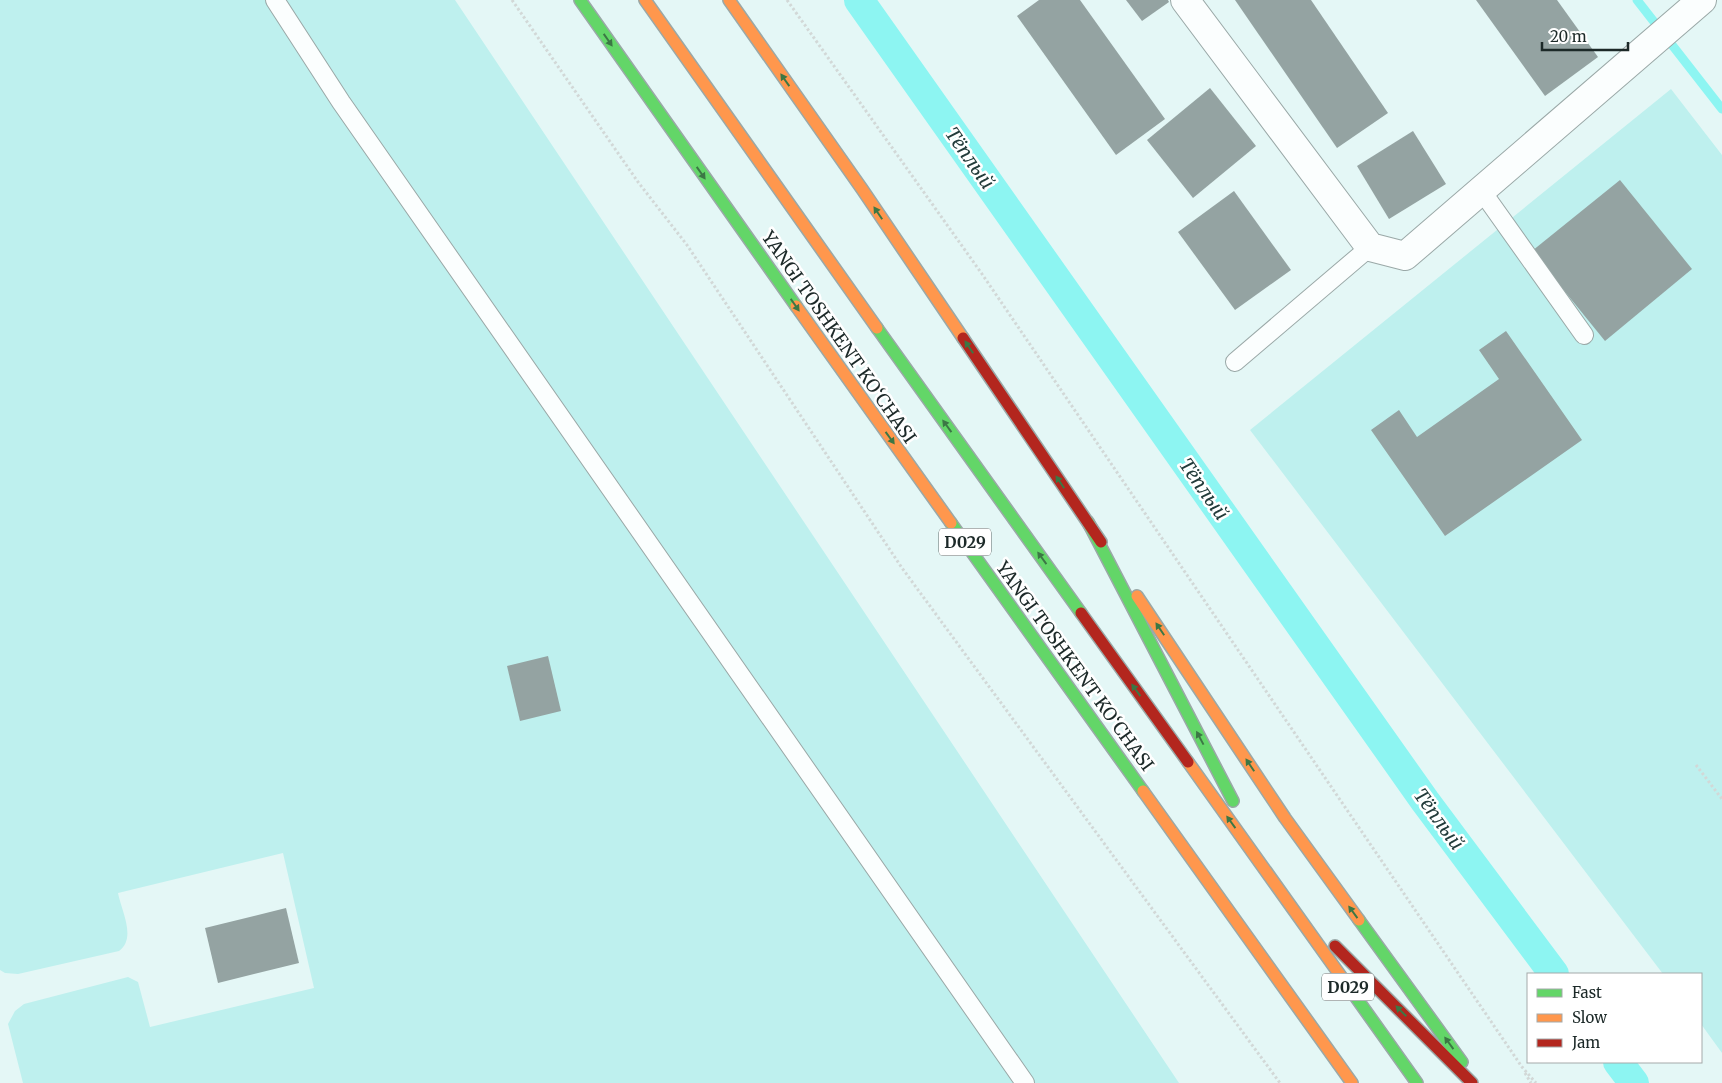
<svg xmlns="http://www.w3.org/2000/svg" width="1722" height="1083" viewBox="0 0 1722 1083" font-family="Merriweather,serif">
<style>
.green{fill:#bef0ee}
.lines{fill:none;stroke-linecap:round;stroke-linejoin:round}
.stream{stroke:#8df5f2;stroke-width:9}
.canal{stroke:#8df5f2;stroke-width:30}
.building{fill:#94a3a2}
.lane-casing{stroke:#9aa8a7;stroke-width:20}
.street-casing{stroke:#9aa8a7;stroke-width:30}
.fast-casing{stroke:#9aa8a7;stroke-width:14}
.slow-casing{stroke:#9aa8a7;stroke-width:14}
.jam-casing{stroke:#9aa8a7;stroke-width:14}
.path{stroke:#d2d8d7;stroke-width:3;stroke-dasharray:2.5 2.5;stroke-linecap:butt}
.lane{stroke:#fbfefe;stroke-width:18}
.street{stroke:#fbfefe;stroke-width:28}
.fast{stroke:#63d668;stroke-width:11}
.slow{stroke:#ff974d;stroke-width:11}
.jam{stroke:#b3261e;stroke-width:11}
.oneway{fill:#3c7745}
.labels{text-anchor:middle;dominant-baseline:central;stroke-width:5;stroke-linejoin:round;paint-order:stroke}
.shield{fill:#fff;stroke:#606968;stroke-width:1}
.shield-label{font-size:16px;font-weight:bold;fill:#1c2928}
.street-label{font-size:18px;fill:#1c2928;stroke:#fff}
.water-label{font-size:19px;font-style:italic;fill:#233c3b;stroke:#fff}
</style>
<rect width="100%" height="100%" fill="#e4f7f6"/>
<g class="green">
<path d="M 0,0 L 455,0 L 1179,1083 L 23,1083 L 8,1024 L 15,1011 L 24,1004 L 128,977 L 138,982 L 150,1027 L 314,988 L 283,853 L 118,893 C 121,910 137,938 119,951 L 18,974 L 5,973 L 0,970 Z"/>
<polygon points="1671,89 1722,155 1722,1053 1701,1024 1701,974 1663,974 1250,430"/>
</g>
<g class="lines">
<polyline class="stream" points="1637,0 1722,109"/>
<g class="canal">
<polyline points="859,0 1425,801 1554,974"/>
<polyline points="1618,1062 1634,1083"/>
</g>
</g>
<g class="building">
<polygon points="1039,0 1080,0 1165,119 1116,155 1017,16"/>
<polygon points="1126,0 1168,0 1169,2 1142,21"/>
<polygon points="1235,0 1311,0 1388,113 1337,148"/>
<polygon points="1476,0 1557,0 1598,57 1545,96"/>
<polygon points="1210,88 1256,146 1193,198 1147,140"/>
<polygon points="1413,131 1446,184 1389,219 1357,166"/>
<polygon points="1620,180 1692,269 1605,341 1532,251"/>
<polygon points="1234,191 1291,270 1235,310 1178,232"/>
<polygon points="1506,331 1582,440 1445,536 1371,430 1399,410 1417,437 1499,379 1479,350"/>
<polygon points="548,656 561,711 520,721 507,666"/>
<polygon points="286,908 299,963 218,983 205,928"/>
</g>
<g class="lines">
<defs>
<g id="lane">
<polyline points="275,0 341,102 1025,1083"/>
<polyline points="1481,190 1584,335"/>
<polyline points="1235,362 1370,247"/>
</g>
<polyline id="street" points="1185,0 1370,247 1405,256 1702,0"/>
<g id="fast">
<polyline points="580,0 796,306"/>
<polyline points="877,328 1081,613"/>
<polyline points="1088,522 1233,801"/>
<polyline points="951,523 1143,791"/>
<polyline points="1359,920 1462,1062"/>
<polyline points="1350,989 1417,1083"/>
</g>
<g id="slow">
<polyline points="645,0 877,328"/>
<polyline points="729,0 862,189 963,338"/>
<polyline points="796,306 951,523"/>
<polyline points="1137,596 1285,818 1359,920"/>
<polyline points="1188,762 1350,989"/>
<polyline points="1143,791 1352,1083"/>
</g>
<g id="jam">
<polyline points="963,338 1101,542"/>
<polyline points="1081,613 1188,762"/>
<polyline points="1335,946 1472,1083"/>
</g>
</defs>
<use href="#lane" class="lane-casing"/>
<use href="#street" class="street-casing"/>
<use href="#fast" class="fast-casing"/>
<use href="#slow" class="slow-casing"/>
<use href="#jam" class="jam-casing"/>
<g class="path">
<polyline points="512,0 638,182 687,245 902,568 1280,1083"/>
<polyline points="787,0 982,274 1522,1067 1536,1083"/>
<polyline points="1696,765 1722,799"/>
<polyline points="1525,1073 1531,1083"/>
</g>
<use href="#lane" class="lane"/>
<use href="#street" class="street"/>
<use href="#fast" class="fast"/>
<use href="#slow" class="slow"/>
<use href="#jam" class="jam"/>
</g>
<defs><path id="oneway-solid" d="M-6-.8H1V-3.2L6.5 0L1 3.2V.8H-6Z" transform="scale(1.25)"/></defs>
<g class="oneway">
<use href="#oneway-solid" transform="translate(608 40) rotate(55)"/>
<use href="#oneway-solid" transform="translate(785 80) rotate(-125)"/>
<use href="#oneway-solid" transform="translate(701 173) rotate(55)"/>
<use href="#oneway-solid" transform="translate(878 213) rotate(-124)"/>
<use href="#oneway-solid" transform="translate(795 305) rotate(55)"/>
<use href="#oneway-solid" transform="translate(969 347) rotate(-124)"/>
<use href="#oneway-solid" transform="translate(947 426) rotate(-126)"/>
<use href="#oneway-solid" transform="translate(890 438) rotate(54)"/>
<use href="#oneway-solid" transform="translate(1060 482) rotate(-124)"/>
<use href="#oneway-solid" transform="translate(1042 558) rotate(-126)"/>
<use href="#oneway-solid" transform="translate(1160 629) rotate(-124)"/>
<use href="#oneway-solid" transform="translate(1136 690) rotate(-126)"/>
<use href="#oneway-solid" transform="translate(1200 738) rotate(-118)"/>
<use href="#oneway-solid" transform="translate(1250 765) rotate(-124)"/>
<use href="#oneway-solid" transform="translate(1231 822) rotate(-126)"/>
<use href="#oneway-solid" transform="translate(1353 912) rotate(-126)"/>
<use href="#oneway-solid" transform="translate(1401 1011) rotate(-135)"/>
<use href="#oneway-solid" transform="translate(1449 1043) rotate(-126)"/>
</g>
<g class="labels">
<g class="shield">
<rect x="939" y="528.5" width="52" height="27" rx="4"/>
<rect x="1322" y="973.5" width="52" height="27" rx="4"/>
</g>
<g class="shield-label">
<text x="965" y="542">D029</text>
<text x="1348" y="987">D029</text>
</g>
<g class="street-label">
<text transform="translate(839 337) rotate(55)">YANGI TOSHKENT KO‘CHASI</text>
<text transform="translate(1075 666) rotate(54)">YANGI TOSHKENT KO‘CHASI</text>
</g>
<g class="water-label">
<text transform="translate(970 158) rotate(55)">Тёплый</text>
<text transform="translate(1204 489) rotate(55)">Тёплый</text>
<text transform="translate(1439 819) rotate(54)">Тёплый</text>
</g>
</g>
<rect x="1527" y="973" width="175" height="90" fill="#ffffff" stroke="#a4a9a9"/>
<rect x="1537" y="989" width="25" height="8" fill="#63d668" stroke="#a4a9a9"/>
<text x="1572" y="998" font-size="15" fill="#1c2928">Fast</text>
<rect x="1537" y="1014" width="25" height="8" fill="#ff974d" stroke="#a4a9a9"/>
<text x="1572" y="1023" font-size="15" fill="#1c2928">Slow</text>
<rect x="1537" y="1039" width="25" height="8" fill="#b3261e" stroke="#a4a9a9"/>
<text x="1572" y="1048" font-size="15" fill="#1c2928">Jam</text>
<path d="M1542 42v8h86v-8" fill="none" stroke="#1c2928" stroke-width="2.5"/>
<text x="1550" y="42" font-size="15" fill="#1c2928" stroke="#ffffff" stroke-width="4" paint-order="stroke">20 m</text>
</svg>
